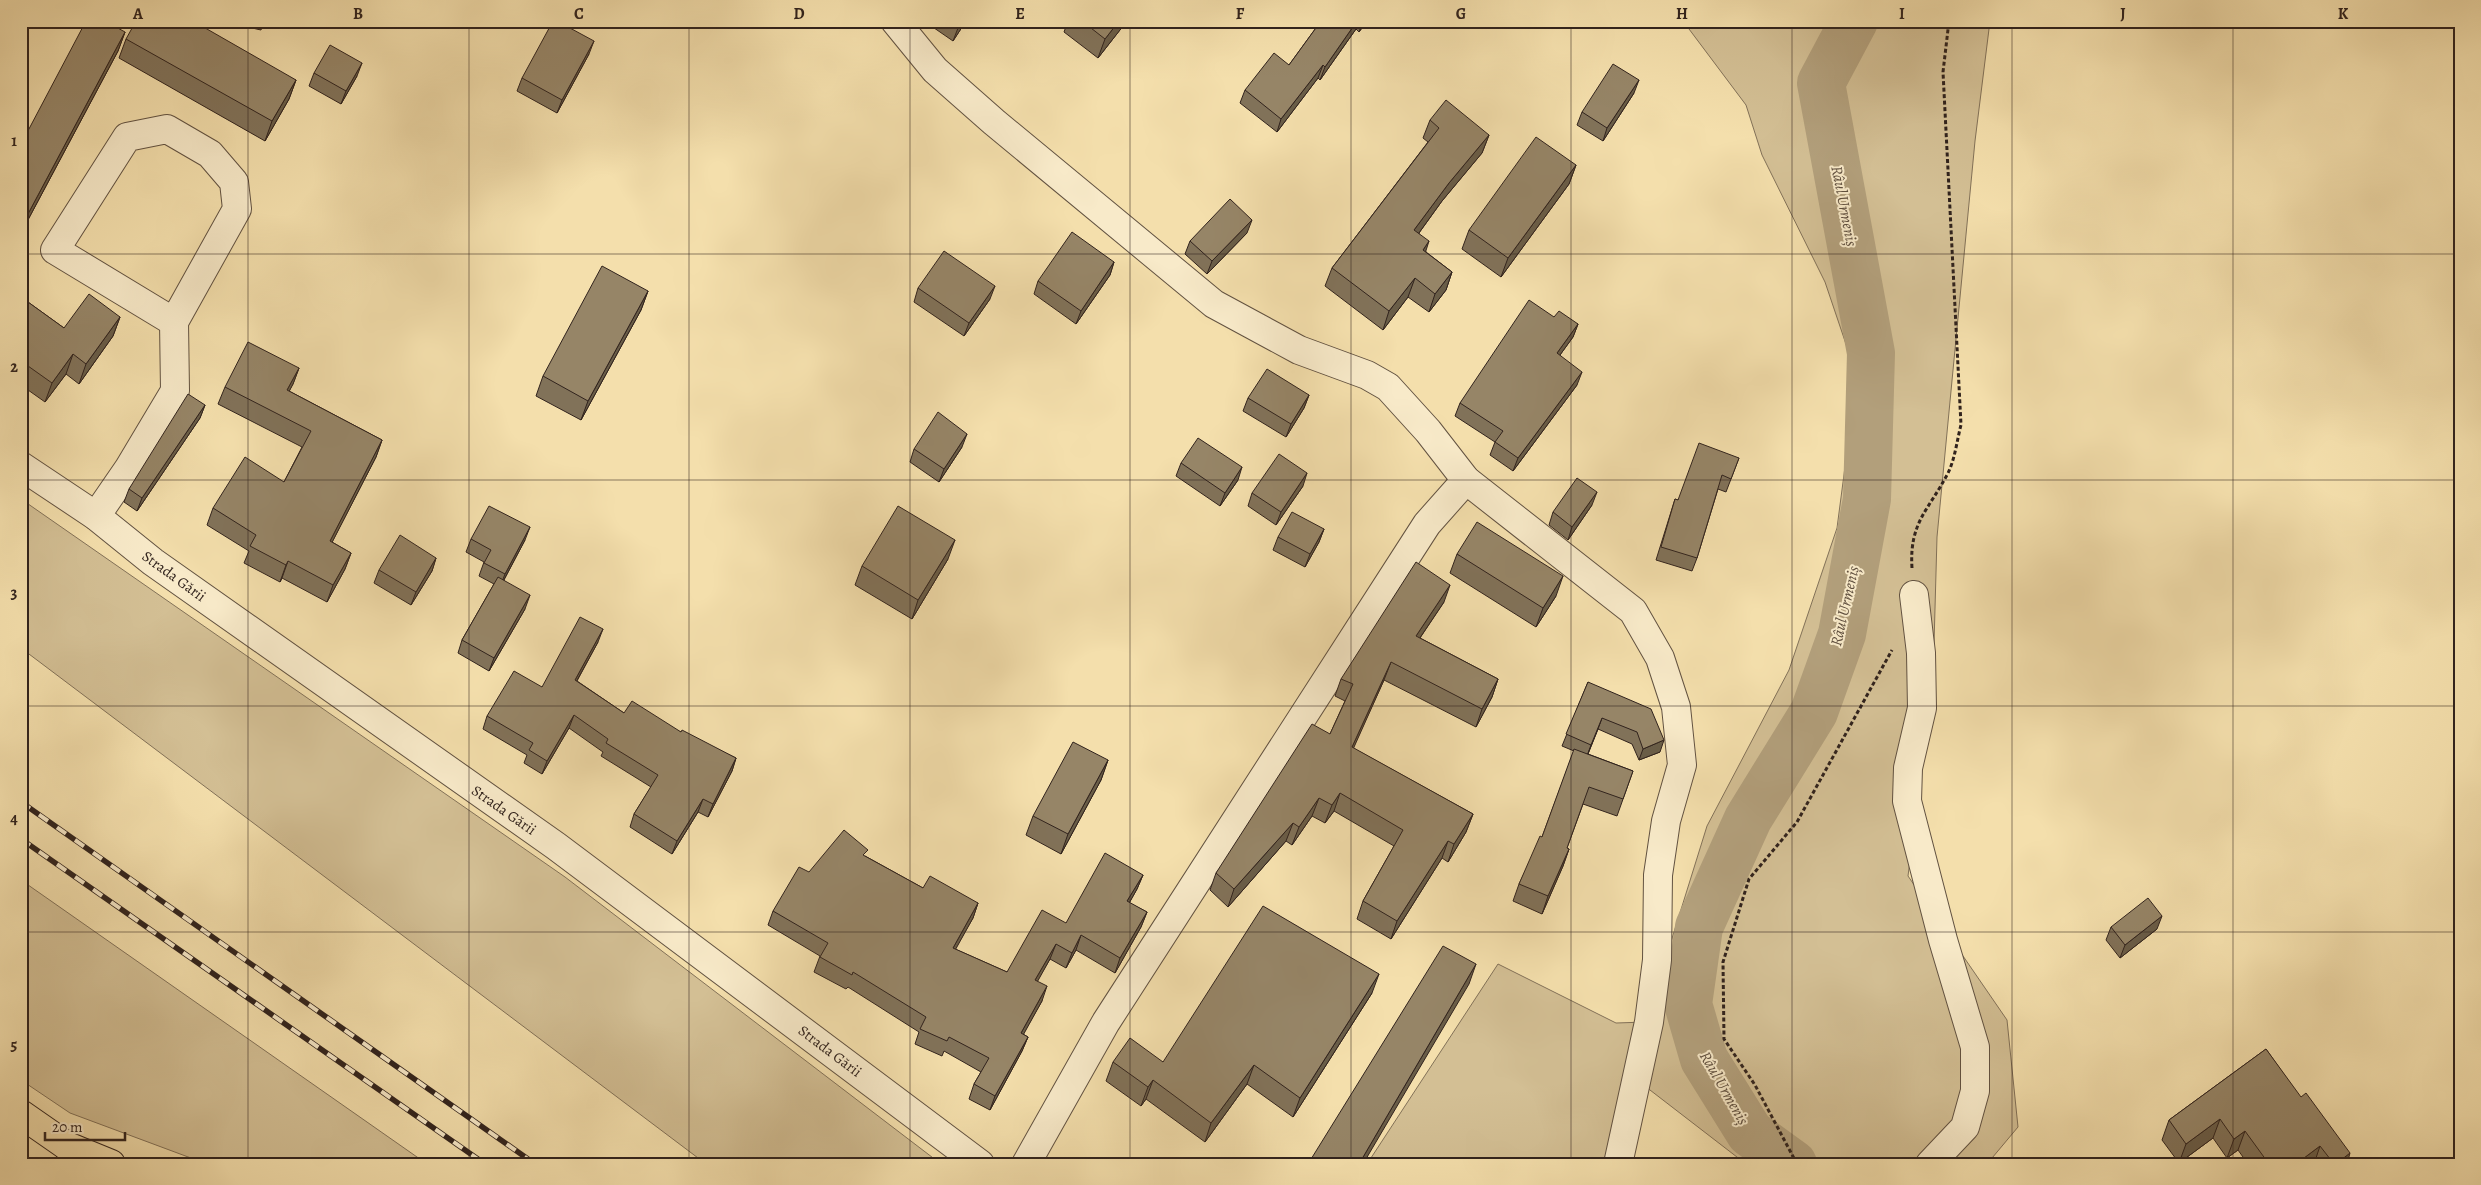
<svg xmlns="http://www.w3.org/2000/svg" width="2481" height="1185" viewBox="0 0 2481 1185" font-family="Alegreya,serif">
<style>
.green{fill:#d3bf94;stroke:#827158}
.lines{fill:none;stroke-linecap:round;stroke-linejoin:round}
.river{stroke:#b29f7b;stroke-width:48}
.minor-casing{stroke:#625241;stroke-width:30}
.major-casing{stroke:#31231d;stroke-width:30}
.path{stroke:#31231d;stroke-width:3;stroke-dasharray:4 2.5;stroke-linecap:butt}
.minor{stroke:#f8eac9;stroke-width:28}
.major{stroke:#f4dfac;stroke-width:28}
.rail-casing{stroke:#31231d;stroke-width:5.5}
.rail{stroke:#f8eac9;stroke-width:4;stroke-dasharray:11;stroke-linecap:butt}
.wall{fill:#817259;stroke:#31231d}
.shaded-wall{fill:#695d48;stroke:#31231d}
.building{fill:#968567;stroke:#31231d}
.grid{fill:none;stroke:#31231d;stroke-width:1;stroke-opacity:0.55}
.labels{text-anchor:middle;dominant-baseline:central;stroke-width:4;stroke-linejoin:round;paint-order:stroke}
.street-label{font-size:15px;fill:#31231d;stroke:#f8eac9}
.water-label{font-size:16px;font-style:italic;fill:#5e4e3e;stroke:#f8eac9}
.neatline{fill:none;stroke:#31231d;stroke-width:2}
.grid-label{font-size:16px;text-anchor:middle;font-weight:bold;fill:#31231d}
</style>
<rect width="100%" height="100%" fill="#f4dfac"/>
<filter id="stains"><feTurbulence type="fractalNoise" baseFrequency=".004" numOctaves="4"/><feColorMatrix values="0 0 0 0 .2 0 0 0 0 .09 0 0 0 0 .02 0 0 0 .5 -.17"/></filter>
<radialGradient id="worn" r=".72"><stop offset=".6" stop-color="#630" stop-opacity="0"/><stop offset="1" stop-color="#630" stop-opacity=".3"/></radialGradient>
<g class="green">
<polygon points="1683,21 1990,21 1975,141 1937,537 1933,680 1908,876 2007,1020 2018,1127 1987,1164 1746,1164 1637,1080 1616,1164 1367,1164 1498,964 1616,1023 1646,1022 1707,826 1789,670 1837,528 1851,421 1850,356 1825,282 1762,155 1746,105"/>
<polygon points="21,499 565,877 941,1164 706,1164 21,648"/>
<polygon points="21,880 427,1164 207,1164 70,1113 21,1080"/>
</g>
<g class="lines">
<polyline class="river" points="1793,1164 1750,1133 1704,1059 1688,1004 1699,927 1748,819 1814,712 1842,634 1867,499 1871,353 1821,83 1854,21"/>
<defs>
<g id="minor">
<polyline points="895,21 935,70 994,122 1214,304 1299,350 1367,375 1388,387 1428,431 1466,480 1633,611 1660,658 1676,707 1682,765 1666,821 1658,875 1657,960 1649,1022 1618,1164"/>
<polyline points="21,466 96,516 153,562 556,846 980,1164"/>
<polyline points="96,516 129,468 175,391 174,322 237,209 234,182 210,154 167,129 127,137 55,250 174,322"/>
<polyline points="1914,595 1921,653 1922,708 1908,768 1907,801 1943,940 1975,1047 1975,1091 1965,1127 1930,1164"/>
<polyline points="1026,1164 1106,1022 1427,524 1466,480"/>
</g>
<g id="major">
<polyline points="21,1114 67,1146 83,1164"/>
<polyline points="67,1146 111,1164"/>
</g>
</defs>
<use href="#minor" class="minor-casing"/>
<use href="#major" class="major-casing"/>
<g class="path">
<path d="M 1912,568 C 1909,522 1929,510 1948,473 C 1955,459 1957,440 1961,425 L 1943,72 L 1949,21"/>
<polyline points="1797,1164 1755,1085 1724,1039 1723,962 1749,879 1797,822 1892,650"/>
</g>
<use href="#minor" class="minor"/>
<use href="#major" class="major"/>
<defs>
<g id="rail">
<polyline points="21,802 535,1164"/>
<polyline points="21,839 485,1164"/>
</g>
</defs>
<use href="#rail" class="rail-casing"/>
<use href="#rail" class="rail"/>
</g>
<g class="wall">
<polygon points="221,21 264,21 261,30"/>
<polygon points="924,21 966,21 953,41"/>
<polygon points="1068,21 1127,21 1098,58 1064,32"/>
<polygon points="1321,21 1367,21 1359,32 1356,29 1320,80 1318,78 1277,132 1240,103 1245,90 1289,65"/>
<polygon points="125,32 118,51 22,231 21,144"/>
<polygon points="126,39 296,80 289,99 265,141 119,58"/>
<polygon points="589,54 557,113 517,91 522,78"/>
<polygon points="314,73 357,76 341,104 309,86"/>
<polygon points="1634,93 1603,141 1577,125 1582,112"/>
<polygon points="1430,120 1489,135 1482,153 1442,201 1419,233 1426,252 1452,272 1446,290 1429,312 1408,297 1383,330 1325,286 1332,268 1428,142 1423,138"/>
<polygon points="1576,165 1569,184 1501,277 1462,249 1469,230"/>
<polygon points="1247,233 1207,274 1185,254 1190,241"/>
<polygon points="1114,262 1110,275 1076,324 1034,294 1038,281"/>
<polygon points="918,288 990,299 964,336 914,302"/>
<polygon points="648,291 641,310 581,420 536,396 543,376"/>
<polygon points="21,297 64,328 120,317 113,336 79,384 66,374 45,402 21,385"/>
<polygon points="1554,317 1578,324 1573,337 1560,355 1577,385 1513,471 1490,455 1495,442 1455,416 1460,403"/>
<polygon points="299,368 293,384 289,391 382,440 376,457 332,542 351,553 345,569 327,602 282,578 280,582 244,563 249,551 207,525 213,508 284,482 302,447 218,404 225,387"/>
<polygon points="1309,395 1304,408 1286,437 1243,411 1248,398"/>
<polygon points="205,405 200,418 137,511 124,502 129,489"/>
<polygon points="962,447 939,482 910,462 914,449"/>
<polygon points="1739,458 1726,492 1718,489 1697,558 1692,571 1656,560 1675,499 1678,500"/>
<polygon points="1181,463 1238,480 1220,506 1176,476"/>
<polygon points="1303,486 1276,525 1248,506 1252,493"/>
<polygon points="1592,505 1568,540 1549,525 1553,512"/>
<polygon points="1324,529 1319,542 1305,567 1273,550 1278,537"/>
<polygon points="471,539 525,540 504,580 525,609 489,671 458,653 462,640 494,584 479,576 484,562 466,552"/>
<polygon points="1457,554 1556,596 1536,627 1450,573"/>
<polygon points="436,558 432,571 411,605 374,583 379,570"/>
<polygon points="948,559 912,619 855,585 862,566"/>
<polygon points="1444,602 1420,638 1498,679 1492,697 1476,727 1384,680 1353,748 1473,814 1466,832 1448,862 1442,858 1391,939 1357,919 1363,901 1394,846 1334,811 1325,823 1312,816 1292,845 1286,841 1228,907 1210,890 1216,873 1330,734 1345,701 1335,696 1341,679"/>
<polygon points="598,642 577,681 624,713 681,732 736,758 732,771 708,817 698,812 672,854 630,827 634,814 651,787 601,756 603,752 569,728 542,774 524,763 527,755 483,729 487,716 542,687"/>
<polygon points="1588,682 1660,752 1639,760 1632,744 1598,729 1588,754 1633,771 1617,816 1583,804 1567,848 1569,849 1563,866 1542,914 1513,901 1519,884 1542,837 1574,751 1562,746"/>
<polygon points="1108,760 1101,780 1061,854 1026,835 1033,816"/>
<polygon points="865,856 923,888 978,903 973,918 955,949 1007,972 1066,923 1143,875 1137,889 1129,903 1147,912 1141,927 1115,973 1076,950 1066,968 1050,959 1037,981 1042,1001 1023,1034 1028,1037 1022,1051 990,1110 969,1099 974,1084 981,1072 944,1051 942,1056 915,1044 919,1032 848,987 846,989 814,972 820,956 768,925 773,911"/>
<polygon points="2111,927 2157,929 2120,958 2106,940"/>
<polygon points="1372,993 1293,1117 1247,1084 1205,1142 1146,1099 1141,1106 1106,1081 1113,1062 1163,1062"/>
<polygon points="2266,1049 2347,1164 2248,1164 2238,1150 2227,1158 2213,1138 2179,1163 2162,1140 2169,1120"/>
</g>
<g class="shaded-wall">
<polygon points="962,21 966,21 953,41 958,28"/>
<polygon points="1119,21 1127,21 1098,58 1105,39"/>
<polygon points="1357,21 1359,21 1356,29 1320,80 1325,67"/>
<polygon points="1363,21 1367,21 1359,32"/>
<polygon points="125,32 118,51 22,231 29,212"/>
<polygon points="594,41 589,54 557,113 562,100"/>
<polygon points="362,63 357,76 341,104 346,91"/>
<polygon points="1323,65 1318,78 1277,132 1281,119"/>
<polygon points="296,80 289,99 265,141 272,121"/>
<polygon points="1639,80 1634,93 1603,141 1607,128"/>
<polygon points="1489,135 1482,153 1442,201 1408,248 1414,230 1449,183"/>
<polygon points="1576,165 1569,184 1501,277 1508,258"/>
<polygon points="1252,220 1247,233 1207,274 1212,261"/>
<polygon points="1429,241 1423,260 1423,250"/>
<polygon points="1114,262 1110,275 1076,324 1081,311"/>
<polygon points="1452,272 1446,290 1429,312 1435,294"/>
<polygon points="1415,278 1408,297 1383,330 1389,311"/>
<polygon points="995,286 990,299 964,336 969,323"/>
<polygon points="648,291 641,310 581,420 588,401"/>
<polygon points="120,317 113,336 79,384 86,364"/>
<polygon points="1578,324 1573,337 1552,366 1557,353"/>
<polygon points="73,354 66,374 45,402 52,383"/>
<polygon points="299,368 293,384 281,407 287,390"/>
<polygon points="1582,372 1577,385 1513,471 1518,458"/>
<polygon points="1309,395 1304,408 1286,437 1291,424"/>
<polygon points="205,405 200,418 137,511 142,498"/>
<polygon points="967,434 962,447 939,482 944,469"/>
<polygon points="382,440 376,457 324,558 330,541"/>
<polygon points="1242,467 1238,480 1220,506 1225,493"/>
<polygon points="1307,473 1303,486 1276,525 1281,512"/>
<polygon points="1597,492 1592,505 1568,540 1572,527"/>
<polygon points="530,527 525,540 500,587 505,574"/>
<polygon points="1324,529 1319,542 1305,567 1310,554"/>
<polygon points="955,540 948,559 912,619 918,600"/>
<polygon points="351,553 345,569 327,602 333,585"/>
<polygon points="436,558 432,571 411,605 416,592"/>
<polygon points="288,561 282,578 280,582 286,565"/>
<polygon points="1563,576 1556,596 1536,627 1543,608"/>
<polygon points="1450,585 1444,602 1409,654 1416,636"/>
<polygon points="530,595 525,609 489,671 494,658"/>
<polygon points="603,629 598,642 570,693 575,680"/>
<polygon points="1391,662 1384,680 1346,765 1352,747"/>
<polygon points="1498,679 1492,697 1476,727 1482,709"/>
<polygon points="574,715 569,728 542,774 547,761"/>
<polygon points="1602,718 1598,729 1587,756 1591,745"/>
<polygon points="1664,740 1660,752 1639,760 1643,749"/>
<polygon points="736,758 732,771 708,817 713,804"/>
<polygon points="1108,760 1101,780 1061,854 1068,834"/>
<polygon points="1340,793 1334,811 1325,823 1332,805"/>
<polygon points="1319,798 1312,816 1292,845 1299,827"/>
<polygon points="703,799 698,812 672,854 677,841"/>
<polygon points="1473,814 1466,832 1448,862 1454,844"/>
<polygon points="1293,823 1286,841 1228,907 1234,889"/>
<polygon points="1448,841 1442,858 1391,939 1397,921"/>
<polygon points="1569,849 1563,866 1542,914 1548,896"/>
<polygon points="1143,875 1137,889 1122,916 1127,901"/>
<polygon points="978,903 973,918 948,963 953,948"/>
<polygon points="1147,912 1141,927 1115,973 1120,958"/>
<polygon points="2162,916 2157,929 2120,958 2125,945"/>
<polygon points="1081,935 1076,950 1066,968 1072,953"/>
<polygon points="1056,944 1050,959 1030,995 1035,980"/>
<polygon points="1476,964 1469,984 1363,1164 1359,1164"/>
<polygon points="1379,974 1372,993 1293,1117 1300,1098"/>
<polygon points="1047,986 1042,1001 1016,1048 1021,1033"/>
<polygon points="1028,1037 1022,1051 990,1110 995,1096"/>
<polygon points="1254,1065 1247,1084 1205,1142 1211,1123"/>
<polygon points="1153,1080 1146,1099 1141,1106 1148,1087"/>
<polygon points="2220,1119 2213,1138 2179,1163 2186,1144"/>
<polygon points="2245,1131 2238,1150 2227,1158 2234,1139"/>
<polygon points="2320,1146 2314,1164 2296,1164"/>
<polygon points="2350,1153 2347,1164 2336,1164"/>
</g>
<g class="building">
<polygon points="86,21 105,21 125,32 29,212 21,208 21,144"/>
<polygon points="136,21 193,21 296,80 272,121 126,39"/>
<polygon points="553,21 557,21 594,41 562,100 522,78"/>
<polygon points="947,21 962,21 958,28"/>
<polygon points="1082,21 1119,21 1105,39"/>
<polygon points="1321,21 1357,21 1325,67 1323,65 1281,119 1245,90 1274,53 1289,65"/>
<polygon points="330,45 362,63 346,91 314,73"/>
<polygon points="1613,64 1639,80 1607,128 1582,112"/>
<polygon points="1446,100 1489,135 1449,183 1414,230 1429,241 1423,250 1452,272 1435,294 1415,278 1389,311 1332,268 1439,128 1430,120"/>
<polygon points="1536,137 1576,165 1508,258 1469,230"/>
<polygon points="1230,199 1252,220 1212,261 1190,241"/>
<polygon points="1072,232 1114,262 1081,311 1038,281"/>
<polygon points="944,251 995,286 969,323 918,288"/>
<polygon points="602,266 648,291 588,401 543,376"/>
<polygon points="89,294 120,317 86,364 73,354 52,383 21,361 21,297 64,328"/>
<polygon points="1529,300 1554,317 1559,311 1578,324 1557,353 1582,372 1518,458 1495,442 1503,431 1460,403"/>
<polygon points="248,342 299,368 287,390 382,440 330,541 351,553 333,585 288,561 286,565 250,546 256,535 213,508 245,457 284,482 311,431 225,387"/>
<polygon points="1267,369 1309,395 1291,424 1248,398"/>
<polygon points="188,394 205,405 142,498 129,489"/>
<polygon points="938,412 967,434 944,469 914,449"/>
<polygon points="1198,438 1242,467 1225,493 1181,463"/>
<polygon points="1699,443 1739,458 1731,479 1722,475 1697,558 1661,547 1675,499 1678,500"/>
<polygon points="1279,454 1307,473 1281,512 1252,493"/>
<polygon points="1577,478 1597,492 1572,527 1553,512"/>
<polygon points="489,506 530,527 505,574 484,563 491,550 471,539"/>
<polygon points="898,506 955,540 918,600 862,566"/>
<polygon points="1292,512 1324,529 1310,554 1278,537"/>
<polygon points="1477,522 1563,576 1543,608 1457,554"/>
<polygon points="400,535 436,558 416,592 379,570"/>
<polygon points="1416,562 1450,585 1416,636 1498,679 1482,709 1391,662 1352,747 1473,814 1454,844 1448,841 1397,921 1363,901 1403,830 1340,793 1332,805 1319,798 1299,827 1293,823 1234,889 1216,873 1312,724 1330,734 1353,684 1341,679"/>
<polygon points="498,577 530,595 494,658 462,640"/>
<polygon points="580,617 603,629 575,680 624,713 632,701 681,732 682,730 736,758 713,804 703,799 677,841 634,814 658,775 606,743 608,739 574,715 547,761 529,750 533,743 487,716 514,671 542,687"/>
<polygon points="1588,682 1651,709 1664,740 1643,749 1637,732 1602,718 1591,745 1566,734"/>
<polygon points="1073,742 1108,760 1068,834 1033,816"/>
<polygon points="1574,749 1633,771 1623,799 1589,787 1567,848 1569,849 1548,896 1519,884 1540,836 1542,837"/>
<polygon points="844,830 868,850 863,855 923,888 930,876 978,903 953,948 1007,972 1042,910 1066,923 1105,853 1143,875 1127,901 1147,912 1120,958 1081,935 1072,953 1056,944 1035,980 1047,986 1021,1033 1028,1037 995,1096 974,1084 989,1058 949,1037 947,1041 920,1029 926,1017 853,972 852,975 820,957 828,943 773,911 799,867 809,872"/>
<polygon points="2148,898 2162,916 2125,945 2111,927"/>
<polygon points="1263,906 1379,974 1300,1098 1254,1065 1211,1123 1153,1080 1148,1087 1113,1062 1130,1038 1163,1062"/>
<polygon points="1443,946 1476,964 1359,1164 1308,1164"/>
<polygon points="2266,1049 2301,1097 2306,1093 2350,1153 2336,1164 2334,1164 2320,1146 2296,1164 2269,1164 2245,1131 2234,1139 2220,1119 2186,1144 2169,1120"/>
</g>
<path class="grid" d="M 248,21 L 248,1164M 469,21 L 469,1164M 689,21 L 689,1164M 910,21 L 910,1164M 1130,21 L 1130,1164M 1351,21 L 1351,1164M 1571,21 L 1571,1164M 1792,21 L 1792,1164M 2012,21 L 2012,1164M 2233,21 L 2233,1164M 21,254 L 2460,254M 21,480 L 2460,480M 21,706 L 2460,706M 21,932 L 2460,932"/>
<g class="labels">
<g class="street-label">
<text transform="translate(174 576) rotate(36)">Strada Gării</text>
<text transform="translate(504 810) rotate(35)">Strada Gării</text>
<text transform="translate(830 1051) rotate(37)">Strada Gării</text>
</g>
<g class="water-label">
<text transform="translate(1844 206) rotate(79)">Râul Urmeniș</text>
<text transform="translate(1845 606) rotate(-77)">Râul Urmeniș</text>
<text transform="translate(1724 1088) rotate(60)">Râul Urmeniș</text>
</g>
</g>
<rect width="2481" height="1185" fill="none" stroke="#f4dfac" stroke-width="55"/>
<path d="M45 1132v8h80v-8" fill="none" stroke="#31231d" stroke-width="2.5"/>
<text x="52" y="1132" font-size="15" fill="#31231d" stroke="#f8eac9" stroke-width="4" paint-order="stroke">20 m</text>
<rect x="28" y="28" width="2426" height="1130" class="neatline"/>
<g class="grid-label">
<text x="138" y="19">A</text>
<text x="358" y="19">B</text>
<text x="579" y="19">C</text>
<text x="799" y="19">D</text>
<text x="1020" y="19">E</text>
<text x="1240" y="19">F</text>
<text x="1461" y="19">G</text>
<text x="1682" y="19">H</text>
<text x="1902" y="19">I</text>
<text x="2123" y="19">J</text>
<text x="2343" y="19">K</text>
<text x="14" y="146">1</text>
<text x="14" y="372">2</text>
<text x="14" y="598">3</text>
<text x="14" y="824">4</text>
<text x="14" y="1050">5</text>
</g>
<rect width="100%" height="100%" filter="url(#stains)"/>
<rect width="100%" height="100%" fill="url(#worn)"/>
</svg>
